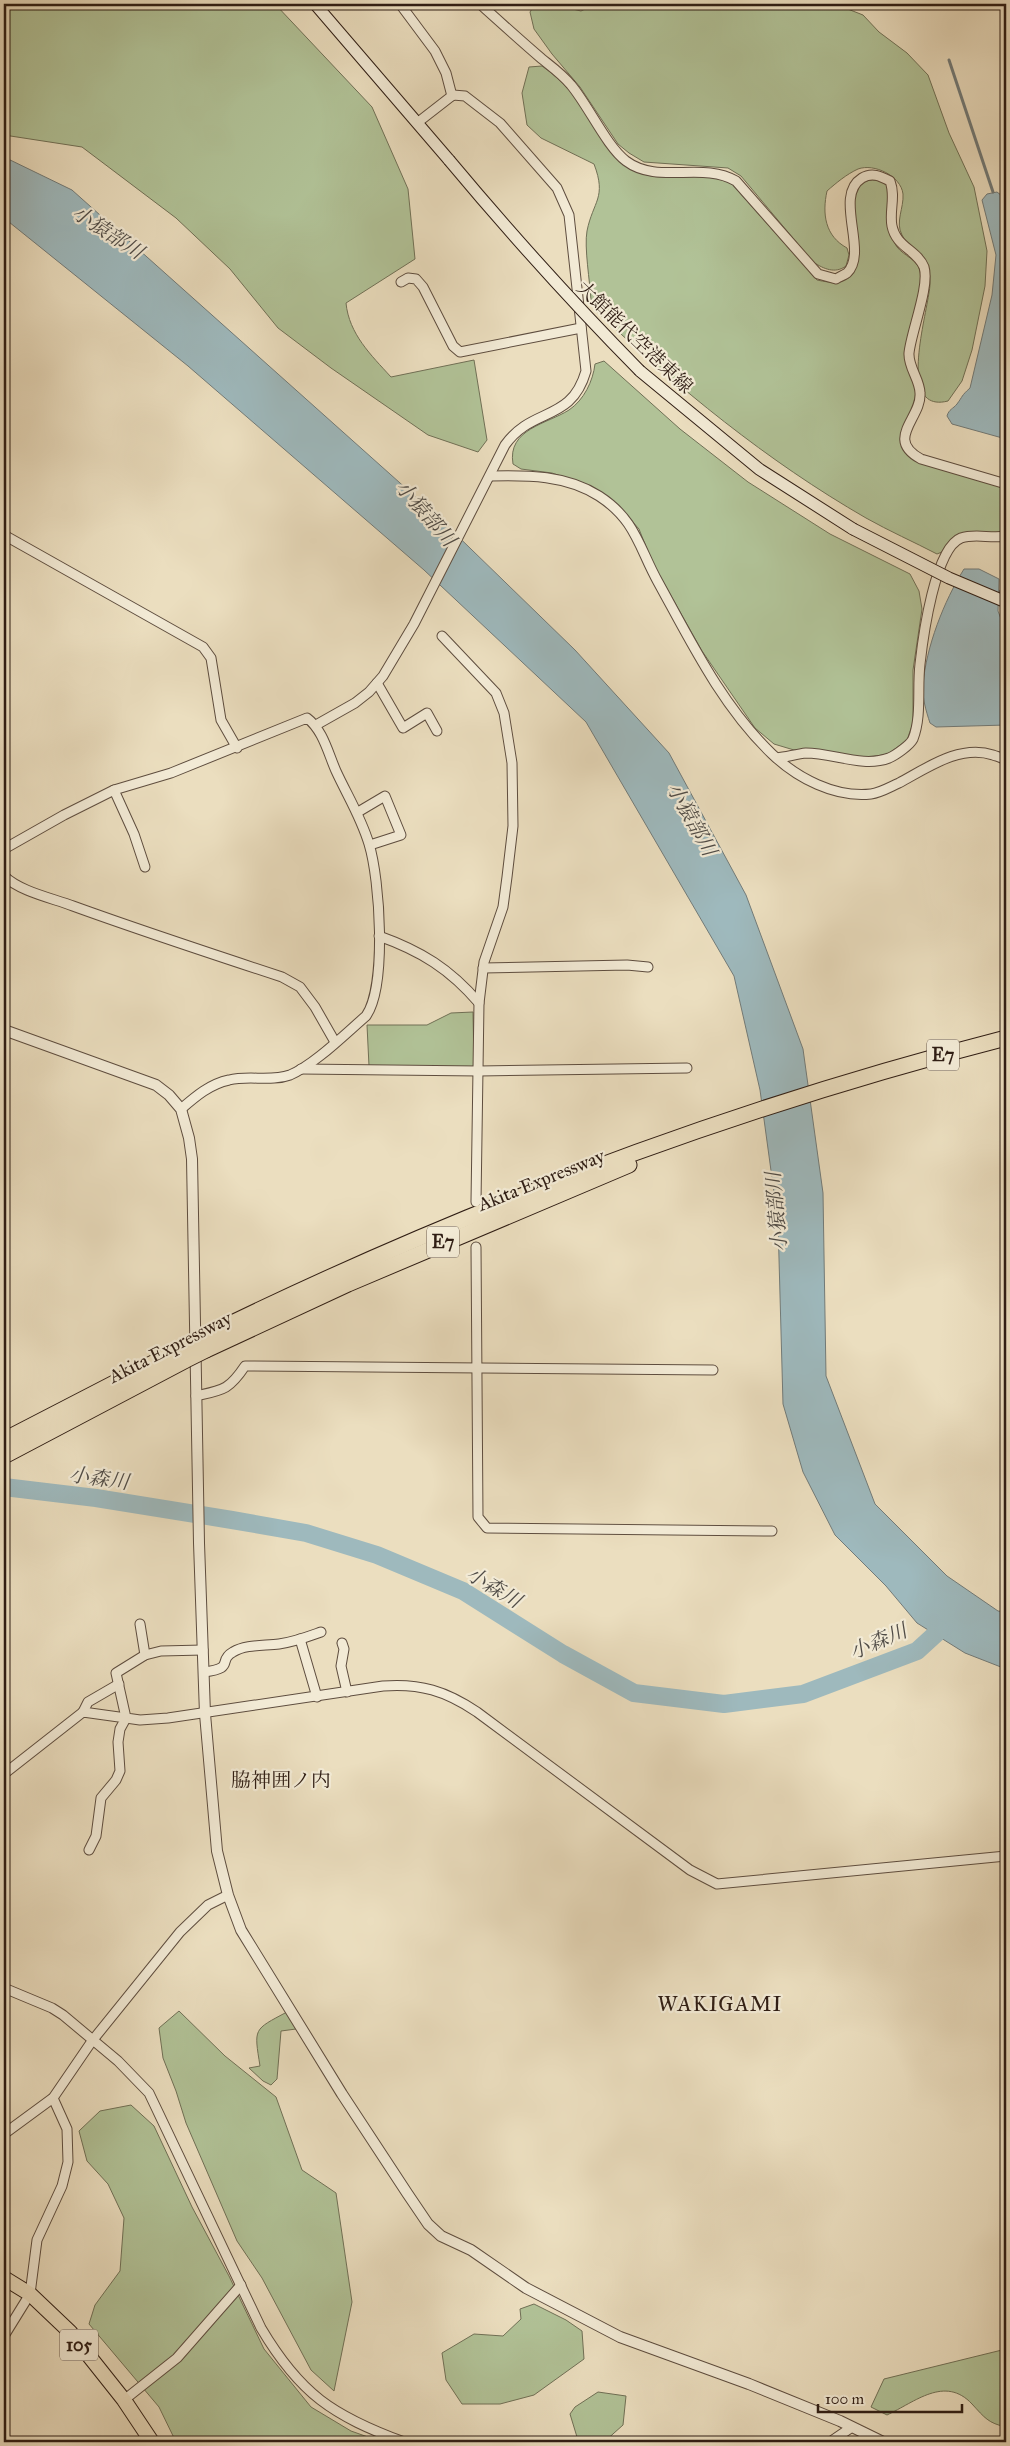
<svg xmlns="http://www.w3.org/2000/svg" width="1010" height="2446" viewBox="0 0 1010 2446" font-family="'IM FELL Great Primer','Noto Serif JP',serif">
<style>
.green{fill:#b1c297;stroke:#707056}
.water{fill:#9eb9bd;stroke:#727b79}
.lines{fill:none;stroke-linecap:round;stroke-linejoin:round}
.stream{stroke:#727b79;stroke-width:3}
.river{stroke:#9eb9bd;stroke-width:18}
.minor-casing{stroke:#5e4d3f;stroke-width:11}
.tertiary-casing{stroke:#5e4d3f;stroke-width:12}
.secondary-casing{stroke:#2f1d14;stroke-width:13}
.trunk-casing{stroke:#2f1d14;stroke-width:16}
.motorway-casing{stroke:#2f1d14;stroke-width:17}
.minor{stroke:#f2ead5;stroke-width:9}
.tertiary{stroke:#f2ead5;stroke-width:10}
.secondary{stroke:#f2ead5;stroke-width:11}
.trunk{stroke:#ebdebf;stroke-width:14}
.motorway{stroke:#ebdebf;stroke-width:15}
.secondary-bridge-casing{stroke:#2f1d14;stroke-width:13;stroke-linecap:butt}
.motorway-bridge-casing{stroke:#2f1d14;stroke-width:17;stroke-linecap:butt}
.secondary-bridge{stroke:#f2ead5;stroke-width:11}
.motorway-bridge{stroke:#ebdebf;stroke-width:15}
.labels{text-anchor:middle;dominant-baseline:central;stroke-width:4.5;stroke-linejoin:round;paint-order:stroke}
.shield{fill:#f2ead5;stroke:#6a5a4e;stroke-width:1}
.shield-label{font-size:18px;font-weight:bold;fill:#2f1d14}
.street-label{font-size:19px;fill:#2f1d14;stroke:#f2ead5}
.water-label{font-size:20px;font-style:italic;fill:#504c47;stroke:#f2ead5}
.neighbourhood-label{font-size:20px;fill:#2f1d14;stroke:#f2ead5}
.quarter-label{font-size:21px;letter-spacing:1px;fill:#2f1d14;stroke:#f2ead5}
</style>
<rect width="100%" height="100%" fill="#ebdebf"/>
<filter id="stains"><feTurbulence type="fractalNoise" baseFrequency=".004" numOctaves="4"/><feColorMatrix values="0 0 0 0 .2 0 0 0 0 .09 0 0 0 0 .02 0 0 0 .5 -.17"/></filter>
<radialGradient id="worn" r=".72"><stop offset=".6" stop-color="#630" stop-opacity="0"/><stop offset="1" stop-color="#630" stop-opacity=".3"/></radialGradient>
<g class="green">
<path d="M 4,4 L 275,4 L 372,107 L 408,189 L 415,259 L 346,303 C 349,334 371,355 391,377 L 474,360 L 487,440 L 478,452 L 428,435 L 331,368 L 278,328 L 230,269 L 176,218 L 82,147 L 4,135 Z"/>
<path d="M 535,4 L 552,4 L 581,11 L 595,4 L 835,4 L 863,15 L 879,32 L 907,53 L 928,75 L 949,133 L 974,187 L 987,251 L 985,286 L 972,350 L 962,381 L 948,401 C 893,415 931,304 930,282 C 930,252 912,255 902,235 C 895,222 904,208 903,194 C 901,176 874,163 858,169 C 847,174 836,183 827,191 C 822,214 825,236 847,248 L 849,255 L 846,266 C 835,274 824,269 813,262 L 741,176 L 728,168 L 644,162 L 629,153 L 618,144 L 580,87 L 552,54 L 534,29 L 530,12 Z"/>
<path d="M 542,66 C 562,80 580,100 594,121 C 608,142 612,161 638,172 C 668,185 703,168 732,184 L 817,280 C 880,295 848,230 855,197 C 856,193 859,188 861,183 C 873,178 879,179 889,187 C 889,207 885,229 897,247 C 904,256 917,259 920,271 C 925,290 908,332 906,354 C 904,367 915,381 916,394 C 917,422 887,425 910,457 L 1006,489 L 1006,531 C 985,536 952,528 942,552 L 937,554 C 914,542 889,531 866,518 C 767,461 678,388 595,310 L 591,300 C 590,282 584,247 587,231 C 593,201 607,198 594,164 L 541,138 L 527,125 L 522,93 L 529,67 Z"/>
<path d="M 604,361 L 680,429 L 748,482 L 830,534 L 910,574 L 919,591 L 922,609 L 913,670 L 913,723 L 907,740 L 888,754 L 865,758 L 818,750 L 794,750 L 774,744 L 755,728 L 702,651 L 652,562 L 639,529 L 615,502 L 587,485 L 552,473 L 521,469 L 513,464 C 507,429 547,424 569,410 C 584,400 593,381 595,364 Z"/>
<polygon points="473,1012 474,1067 369,1066 367,1025 427,1025 451,1013"/>
<polygon points="179,2011 225,2056 276,2097 302,2170 336,2193 352,2302 334,2391 311,2370 262,2278 237,2241 186,2123 176,2091 163,2058 159,2028"/>
<path d="M 287,2012 L 296,2029 L 281,2031 L 277,2079 L 271,2085 L 263,2081 L 249,2068 L 260,2066 C 254,2028 253,2030 287,2012 Z"/>
<polygon points="131,2105 154,2126 192,2207 229,2276 264,2349 311,2407 351,2431 382,2442 176,2442 159,2407 89,2324 95,2305 120,2271 124,2218 108,2184 87,2161 79,2131 100,2111"/>
<polygon points="534,2304 566,2320 582,2331 584,2359 534,2395 500,2404 462,2404 446,2380 442,2353 474,2334 503,2336 521,2319 520,2309"/>
<path d="M 1006,2349 L 1006,2427 C 988,2423 985,2418 972,2404 C 945,2375 915,2402 887,2415 L 871,2407 L 884,2379 Z"/>
<polygon points="598,2392 626,2396 623,2425 604,2442 577,2437 570,2414 575,2407"/>
</g>
<g class="water">
<polygon points="4,157 72,190 437,516 575,650 669,753 746,895 803,1049 823,1193 826,1376 875,1504 947,1576 998,1611 1006,1612 1006,1669 965,1653 917,1623 886,1586 835,1535 803,1472 783,1404 778,1222 760,1090 734,976 586,722 424,570 188,366 4,218"/>
<path d="M 997,192 L 1006,199 L 1006,439 L 952,424 L 947,416 C 949,409 953,409 957,404 C 963,396 961,396 970,388 L 992,295 L 996,255 L 982,200 L 987,194 Z"/>
<path d="M 964,569 L 979,569 L 999,579 L 998,611 L 1006,632 L 1006,659 L 1003,664 L 1002,674 L 1006,681 L 1006,725 L 936,727 L 930,723 C 926,711 922,697 923,685 C 926,647 944,601 964,569 Z"/>
</g>
<g class="lines">
<g class="stream">
<polyline points="949,60 993,192"/>
<polyline points="998,594 1006,585"/>
</g>
<polyline class="river" points="4,1487 96,1498 232,1520 306,1533 377,1555 463,1591 563,1654 634,1693 724,1704 803,1694 917,1651 940,1630"/>
<defs>
<g id="minor">
<polyline points="400,4 435,51 446,73 452,96"/>
<path d="M 480,4 C 500,22 521,41 542,59 C 552,67 563,75 571,85 C 588,105 607,147 626,161 C 658,185 702,161 736,181 L 818,274 L 836,279 C 839,277 844,275 847,273 C 869,252 833,196 862,178 C 872,172 880,176 890,181 C 896,197 889,211 892,226 C 896,247 917,250 924,267 C 930,286 911,332 909,353 C 908,367 920,380 920,393 C 922,418 884,439 921,459 L 1006,484"/>
<polyline points="401,282 408,278 416,279 423,287 453,346 460,352 581,328"/>
<path d="M 490,476 C 528,475 566,475 599,496 C 636,520 639,548 658,582 C 691,642 722,706 772,754 C 797,778 835,798 871,794 C 880,793 890,787 899,783 C 927,768 960,744 993,755 C 998,757 1003,757 1006,762"/>
<polyline points="4,535 203,647 211,658 221,720 237,748"/>
<polyline points="442,636 496,693 504,713 512,763 513,826 507,877 503,907 484,962 479,1003 476,1202"/>
<polyline points="377,683 403,728 427,713 437,731"/>
<path d="M 316,725 L 355,703 L 369,692 L 383,676 L 414,624 L 505,445 C 533,406 571,423 586,371 L 569,215 L 557,188 L 500,123 L 465,96 L 453,95 L 417,123"/>
<path d="M 777,758 C 786,757 797,754 806,753 C 833,753 863,768 889,758 C 896,755 910,745 913,739 C 922,716 917,688 920,664 C 923,637 935,548 961,538 C 976,533 991,539 1006,536"/>
<polyline points="114,790 134,834 145,867"/>
<polyline points="358,812 385,796 401,835 370,845"/>
<path d="M 4,849 L 64,815 L 114,790 L 171,773 L 307,718 C 323,730 328,753 336,771 C 347,795 361,817 369,844 C 380,880 387,986 366,1016 C 345,1034 314,1065 290,1075 C 271,1082 249,1075 229,1080 C 210,1084 196,1096 181,1109"/>
<path d="M 4,876 C 21,892 52,898 73,906 C 142,931 212,954 282,977 L 300,987 L 315,1007 L 335,1042"/>
<path d="M 379,936 C 421,951 450,969 479,1003"/>
<polyline points="483,968 627,965 648,967"/>
<polyline points="301,1069 479,1071 687,1068"/>
<polyline points="476,1247 478,1517 487,1528 772,1531"/>
<path d="M 196,1396 C 223,1390 229,1390 245,1366 L 713,1370"/>
<path d="M 140,1624 L 145,1655 L 116,1673 L 126,1718 L 140,1720 L 168,1718 L 383,1686 C 420,1683 446,1691 477,1712 L 690,1870 L 717,1884 L 1006,1856"/>
<polyline points="300,1639 317,1697"/>
<polyline points="342,1643 344,1649 341,1666 347,1692"/>
<polyline points="145,1655 161,1651 203,1650"/>
<path d="M 204,1672 C 236,1668 217,1661 233,1652 C 246,1644 265,1646 279,1644 C 294,1642 307,1637 321,1632"/>
<polyline points="83,1712 88,1702 119,1684"/>
<polyline points="4,1774 83,1712 126,1718 120,1729 118,1742 120,1771 116,1780 101,1798 96,1836 89,1850"/>
<path d="M 4,1988 L 52,2008 L 63,2015 L 118,2061 L 149,2093 L 261,2328 C 300,2394 333,2416 404,2442"/>
<polyline points="4,2134 53,2098 92,2041 180,1932 208,1905 228,1895"/>
<polyline points="4,2336 30,2294 37,2240 62,2186 68,2162 67,2129 53,2098"/>
<polyline points="124,2400 177,2358 241,2285"/>
<polyline points="830,2442 852,2427"/>
</g>
<polyline id="tertiary" points="4,1030 156,1085 169,1095 181,1109 189,1138 192,1159 199,1543 205,1714 217,1851 228,1895 241,1930 342,2094 407,2193 428,2224 441,2236 471,2250 526,2288 620,2337 749,2384 840,2421 883,2442"/>
<g id="secondary">
<polyline points="315,4 449,160"/>
<polyline points="640,371 759,469 853,529"/>
</g>
<polyline id="trunk" points="4,2278 30,2294 70,2332 124,2400 152,2442"/>
<g id="motorway">
<path d="M 203,1337 C 460,1211 729,1109 1006,1038"/>
<polyline points="206,1350 348,1284 629,1165"/>
<polyline points="4,1440 184,1347"/>
<polyline points="4,1456 186,1360"/>
</g>
</defs>
<use href="#minor" class="minor-casing"/>
<use href="#tertiary" class="tertiary-casing"/>
<use href="#secondary" class="secondary-casing"/>
<use href="#trunk" class="trunk-casing"/>
<use href="#motorway" class="motorway-casing"/>
<use href="#minor" class="minor"/>
<use href="#tertiary" class="tertiary"/>
<use href="#secondary" class="secondary"/>
<use href="#trunk" class="trunk"/>
<use href="#motorway" class="motorway"/>
<defs>
<g id="secondary-bridge">
<path d="M 449,160 C 510,233 573,303 640,371"/>
<polyline points="853,529 949,578 1006,602"/>
</g>
<g id="motorway-bridge">
<polyline points="184,1347 203,1337"/>
<polyline points="186,1360 206,1350"/>
</g>
</defs>
<use href="#secondary-bridge" class="secondary-bridge-casing"/>
<use href="#motorway-bridge" class="motorway-bridge-casing"/>
<use href="#secondary-bridge" class="secondary-bridge"/>
<use href="#motorway-bridge" class="motorway-bridge"/>
</g>
<g class="labels">
<g class="shield">
<rect x="927" y="1039.5" width="32" height="31" rx="4"/>
<rect x="427" y="1226.5" width="32" height="31" rx="4"/>
<rect x="60" y="2329.5" width="38" height="31" rx="4"/>
</g>
<g class="shield-label">
<text x="943" y="1055">E7</text>
<text x="443" y="1242">E7</text>
<text x="79" y="2345">105</text>
</g>
<g class="street-label">
<text transform="translate(635 337) rotate(44)">大館能代空港東線</text>
<text transform="translate(541 1180) rotate(-22)">Akita Expressway</text>
<text transform="translate(170 1347) rotate(-27)">Akita Expressway</text>
</g>
<g class="water-label">
<text transform="translate(108 232) rotate(33)">小猿部川</text>
<text transform="translate(426 513) rotate(49)">小猿部川</text>
<text transform="translate(692 819) rotate(61)">小猿部川</text>
<text transform="translate(776 1212) rotate(-95)">小猿部川</text>
<text transform="translate(99 1478) rotate(8)">小森川</text>
<text transform="translate(494 1587) rotate(31)">小森川</text>
<text transform="translate(878 1641) rotate(-23)">小森川</text>
</g>
<g class="neighbourhood-label">
<text x="281" y="1780">脇神囲ノ内</text>
</g>
<g class="quarter-label">
<text x="720" y="2004">WAKIGAMI</text>
</g>
</g>
<rect width="1010" height="2446" fill="none" stroke="#ebdebf" stroke-width="20"/>
<rect x="5" y="5" width="1000" height="2436" fill="none" stroke="#2f1d14" stroke-width="2.5"/>
<rect x="10" y="10" width="990" height="2426" fill="none" stroke="#2f1d14"/>
<path d="M818 2404v8h144v-8" fill="none" stroke="#2f1d14" stroke-width="2.5"/>
<text x="825" y="2404" font-size="15" fill="#2f1d14" stroke="#f2ead5" stroke-width="4" paint-order="stroke">100 m</text>
<rect width="100%" height="100%" filter="url(#stains)"/>
<rect width="100%" height="100%" fill="url(#worn)"/>
</svg>
